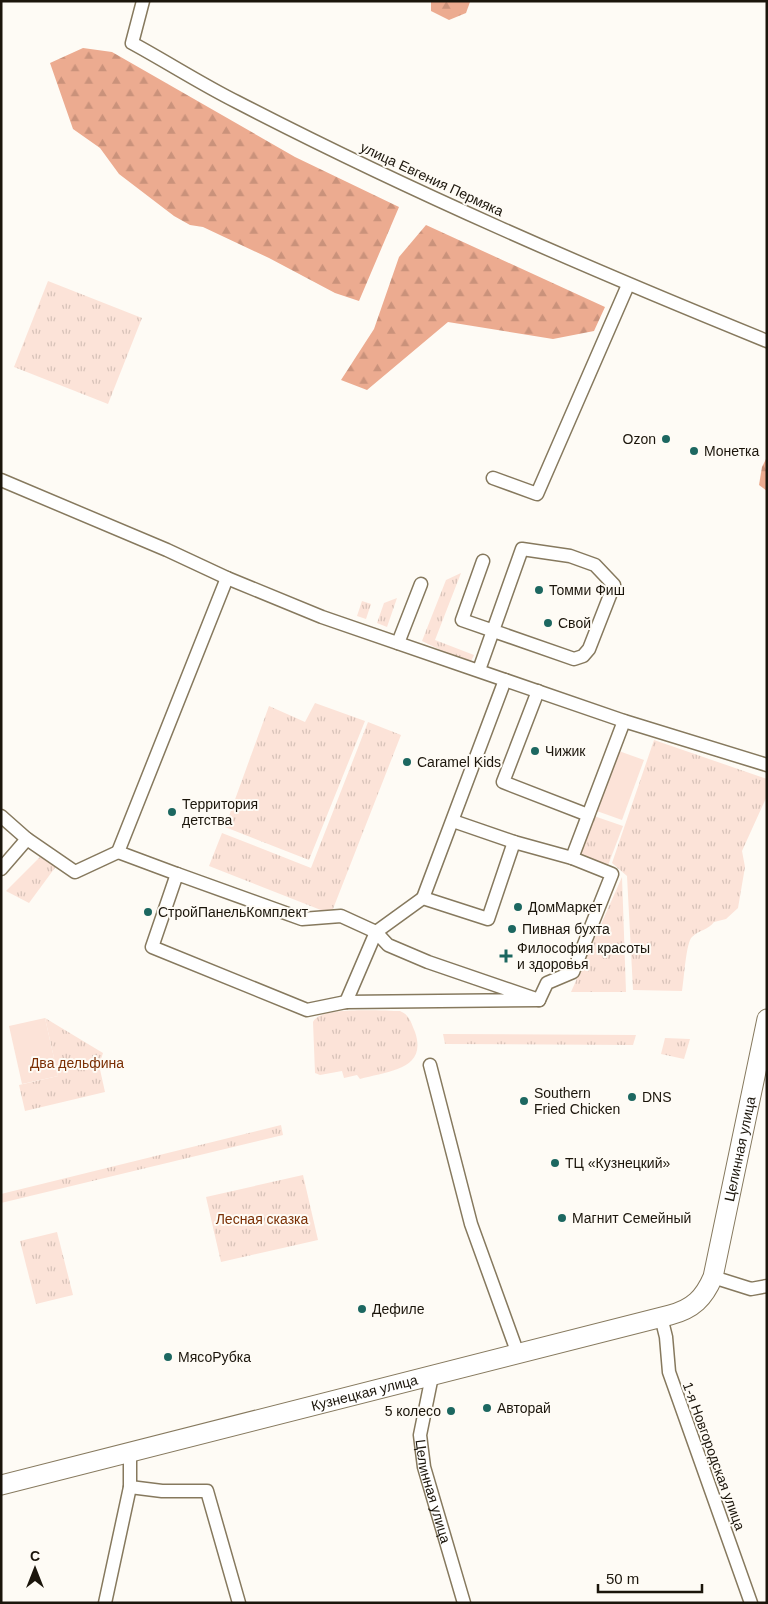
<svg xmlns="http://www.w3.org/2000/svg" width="768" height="1604" viewBox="0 0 768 1604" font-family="Helvetica,sans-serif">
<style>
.grass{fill:url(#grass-tufts)}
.forest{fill:url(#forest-firs)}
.pitch{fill:#fce3d8}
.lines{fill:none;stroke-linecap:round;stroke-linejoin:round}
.street-casing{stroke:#86795e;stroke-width:15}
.secondary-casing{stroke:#86795e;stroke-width:21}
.street{stroke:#fff;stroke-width:12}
.secondary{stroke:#fff;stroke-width:19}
.poi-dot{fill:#1c6760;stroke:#fefbf5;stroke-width:2}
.labels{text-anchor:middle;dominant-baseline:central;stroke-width:4;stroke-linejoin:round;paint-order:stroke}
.street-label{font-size:14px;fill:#1b150b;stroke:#fefbf5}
.poi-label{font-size:14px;fill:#1b150b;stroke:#fefbf5;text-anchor:start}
.park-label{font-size:14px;fill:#7a2f04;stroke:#fefbf5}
</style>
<defs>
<pattern id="grass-tufts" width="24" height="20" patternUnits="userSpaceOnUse" patternTransform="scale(1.25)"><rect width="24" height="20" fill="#fce3d8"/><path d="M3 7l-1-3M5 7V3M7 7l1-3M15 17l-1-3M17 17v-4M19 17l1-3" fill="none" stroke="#d7c2b8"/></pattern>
<pattern id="forest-firs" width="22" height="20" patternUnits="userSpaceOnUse" patternTransform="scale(1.25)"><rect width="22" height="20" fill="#ecab90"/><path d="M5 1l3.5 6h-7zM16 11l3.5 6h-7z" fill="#ca927b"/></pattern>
</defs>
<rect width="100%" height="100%" fill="#fefbf5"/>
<g class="grass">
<polygon points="48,281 142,318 108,404 14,367"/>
<polygon points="461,573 435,640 474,655 471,661 463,661 422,641 446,580"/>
<polygon points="397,598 387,627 377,623 384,603"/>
<polygon points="362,601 371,604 366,619 357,616"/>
<polygon points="315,703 365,721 309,860 225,827 269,706 305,722"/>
<polygon points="368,722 401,735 331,914 209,866 222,833 311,868"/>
<path d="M 654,740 L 767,779 L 767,796 L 742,851 L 745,867 L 738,908 L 726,919 L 714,922 C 708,930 699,930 692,937 C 686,942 684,980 682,991 L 633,990 L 627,876 L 612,863 Z"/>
<polygon points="591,815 623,826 607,868 576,857"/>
<polygon points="41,856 57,865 29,903 6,891"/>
<polygon points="622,877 626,992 571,992"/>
<path d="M 400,1011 C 410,1015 411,1023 415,1032 C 428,1070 387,1071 360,1079 L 357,1075 L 344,1078 L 342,1071 L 320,1075 L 315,1073 L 313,1022 C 319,1006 383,1011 400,1011 Z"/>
<polygon points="45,1018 103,1053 99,1065 105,1092 25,1111 19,1085 58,1076"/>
<polygon points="443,1034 636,1035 633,1045 445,1044"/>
<polygon points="665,1038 690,1039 684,1059 661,1054"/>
<polygon points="281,1125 283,1135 1,1203 1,1194"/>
<polygon points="303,1175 318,1240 221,1262 206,1197"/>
<polygon points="57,1232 73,1295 36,1304 20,1241"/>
</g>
<g class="forest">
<polygon points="431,1 470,1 470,2 466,13 449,20 431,11"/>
<polygon points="83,48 112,52 295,157 399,207 359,301 335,293 269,258 203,227 190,225 174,216 119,174 100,148 73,129 50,63"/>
<polygon points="426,225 605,307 594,331 553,339 448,322 367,390 341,380 374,329 399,257"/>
<polygon points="767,457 767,491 759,485 762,467"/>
</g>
<g class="pitch">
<polygon points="616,750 644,760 622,820 594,810"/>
<polygon points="45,1018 58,1076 22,1084 9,1026"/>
</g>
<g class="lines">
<defs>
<g id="street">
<path d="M 143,1 L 132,43 C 167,62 201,84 237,102 C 409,191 587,268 767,341"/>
<polyline points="493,478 537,494 628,285"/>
<polyline points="1,480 167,550 227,578 322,617 624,721 767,765"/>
<polyline points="398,643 421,584"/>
<polyline points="479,670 522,549 570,556 595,565 614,585 589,649 583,656 574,659 462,620 483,561"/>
<polyline points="538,691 503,782 588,815"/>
<polyline points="1,816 27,839 75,872 118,852"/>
<polyline points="453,821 514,842"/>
<polyline points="572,858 624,721"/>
<polyline points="1,869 27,839"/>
<polygon points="177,874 302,919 341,916 376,932 388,945 428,962 539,1000 346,1002 307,1010 152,947"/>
<polyline points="177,874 118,852 227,578"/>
<polyline points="423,898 505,680"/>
<polyline points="346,1002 376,932 423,898 488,919 514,842 572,858 612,874 573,972 547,983 539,1000"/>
<polyline points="430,1065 471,1224 518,1354"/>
<polyline points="713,1277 751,1289 767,1286"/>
<polyline points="661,1317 666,1337 669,1372 751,1603"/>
<path id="s1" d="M 432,1376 L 420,1435 L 424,1467 L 464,1603"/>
<polyline points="130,1487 162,1491 207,1491 239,1603"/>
<polyline points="105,1603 130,1487 130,1454"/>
</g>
<g id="secondary">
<path id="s2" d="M 1,1485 L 670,1315 C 693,1309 704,1298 713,1277 L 767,1019"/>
</g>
</defs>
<use href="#street" class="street-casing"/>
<use href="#secondary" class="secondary-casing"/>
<use href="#street" class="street"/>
<use href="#secondary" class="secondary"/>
</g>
<g class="poi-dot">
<circle cx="666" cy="439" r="5"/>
<circle cx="694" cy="451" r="5"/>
<circle cx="539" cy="590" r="5"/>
<circle cx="548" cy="623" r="5"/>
<circle cx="535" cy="751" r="5"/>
<circle cx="407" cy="762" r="5"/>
<circle cx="172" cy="812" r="5"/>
<circle cx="518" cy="907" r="5"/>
<circle cx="148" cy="912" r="5"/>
<circle cx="512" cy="929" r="5"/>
<path d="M503.5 948.5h5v5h5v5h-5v5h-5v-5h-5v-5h5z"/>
<circle cx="632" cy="1097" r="5"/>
<circle cx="524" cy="1101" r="5"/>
<circle cx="555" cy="1163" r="5"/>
<circle cx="562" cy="1218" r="5"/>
<circle cx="362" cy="1309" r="5"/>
<circle cx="168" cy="1357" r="5"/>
<circle cx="487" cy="1408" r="5"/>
<circle cx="451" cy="1411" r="5"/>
</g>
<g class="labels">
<g class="street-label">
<text transform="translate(432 179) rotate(25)">улица Евгения Пермяка</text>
<text stroke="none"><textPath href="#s2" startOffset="881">Целинная улица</textPath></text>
<text stroke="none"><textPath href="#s2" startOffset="375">Кузнецкая улица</textPath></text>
<text transform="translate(714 1456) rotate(70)">1-я Новгородская улица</text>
<text stroke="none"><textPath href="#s1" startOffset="118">Целинная улица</textPath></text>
</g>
<g class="poi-label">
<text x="656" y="439" text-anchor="end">Ozon</text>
<text x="704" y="451">Монетка</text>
<text x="549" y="590">Томми Фиш</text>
<text x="558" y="623">Свой</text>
<text x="545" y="751">Чижик</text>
<text x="417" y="762">Caramel Kids</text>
<text x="182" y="804">Территория<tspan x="182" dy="16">детства</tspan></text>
<text x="528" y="907">ДомМаркет</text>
<text x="158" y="912">СтройПанельКомплект</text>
<text x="522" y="929">Пивная бухта</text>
<text x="517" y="948">Философия красоты<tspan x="517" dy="16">и здоровья</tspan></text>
<text x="534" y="1093">Southern<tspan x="534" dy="16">Fried Chicken</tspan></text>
<text x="642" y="1097">DNS</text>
<text x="565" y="1163">ТЦ «Кузнецкий»</text>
<text x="572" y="1218">Магнит Семейный</text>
<text x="372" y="1309">Дефиле</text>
<text x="178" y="1357">МясоРубка</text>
<text x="497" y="1408">Авторай</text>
<text x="441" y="1411" text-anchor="end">5 колесо</text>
</g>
<g class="park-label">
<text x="77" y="1063">Два дельфина</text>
<text x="262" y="1219">Лесная сказка</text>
</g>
</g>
<rect width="768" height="1604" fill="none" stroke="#1b150b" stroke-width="5"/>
<g transform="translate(35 1569)" stroke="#fefbf5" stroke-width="4" paint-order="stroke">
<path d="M0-4L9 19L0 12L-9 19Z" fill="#1b150b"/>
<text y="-8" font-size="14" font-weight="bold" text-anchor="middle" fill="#1b150b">С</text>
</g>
<path d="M598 1584v8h104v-8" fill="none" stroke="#1b150b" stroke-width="2.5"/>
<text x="606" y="1584" font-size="15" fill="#1b150b" stroke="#fefbf5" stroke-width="4" paint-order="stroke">50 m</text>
</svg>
